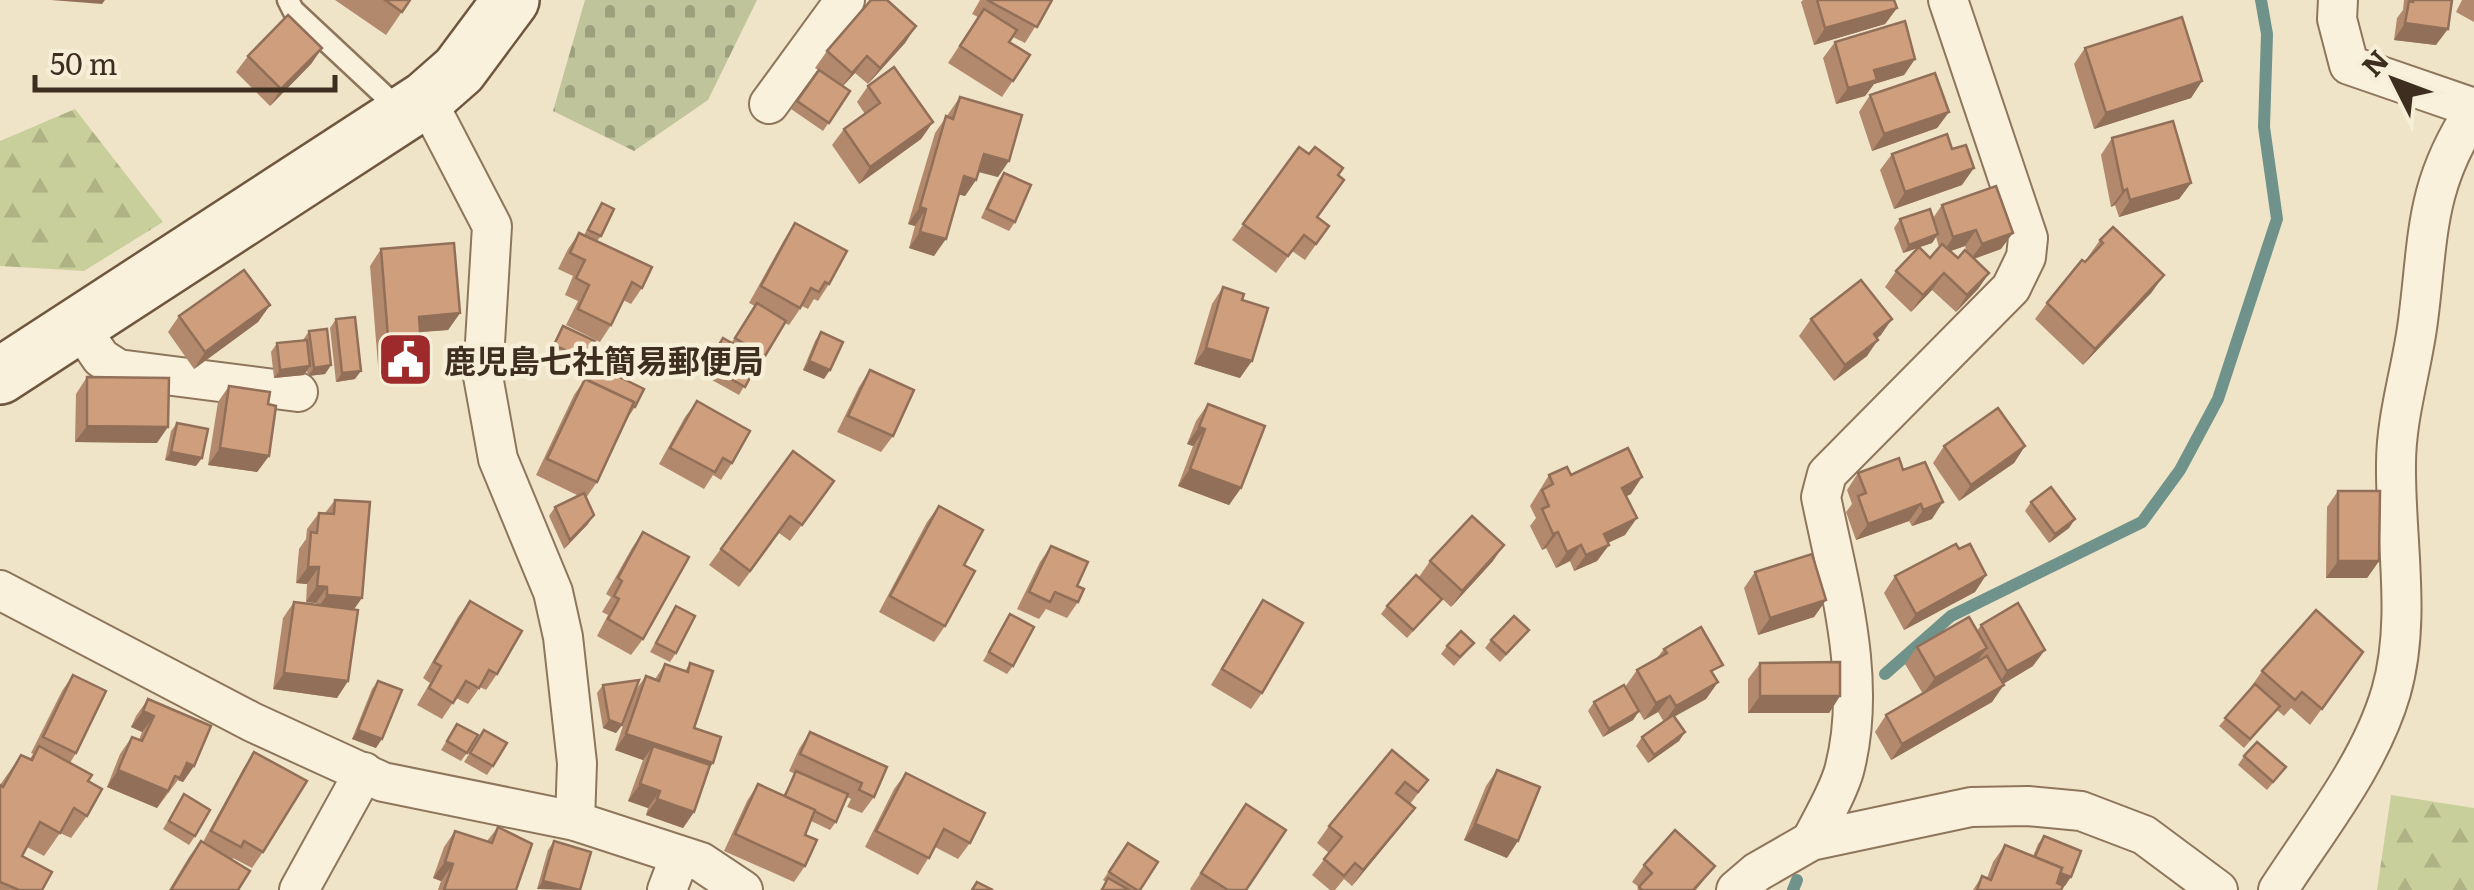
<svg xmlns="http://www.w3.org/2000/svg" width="2474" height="890" viewBox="0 0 2474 890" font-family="Literata,'Noto Sans JP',serif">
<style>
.forest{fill:url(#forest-firs)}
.cemetery{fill:url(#cemetery-stones)}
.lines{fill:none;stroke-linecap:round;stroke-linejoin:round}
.stream{stroke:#6f938a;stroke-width:12}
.lane-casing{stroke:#8d765c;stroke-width:25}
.street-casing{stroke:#8d765c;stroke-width:42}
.secondary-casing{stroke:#6f573f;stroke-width:60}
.lane{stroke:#faf1dc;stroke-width:20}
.street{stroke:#faf1dc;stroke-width:38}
.secondary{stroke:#faf1dc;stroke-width:55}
.wall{fill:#b2896c;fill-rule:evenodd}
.shaded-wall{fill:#916f58}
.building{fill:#cf9f7d;stroke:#916f58;stroke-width:2.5}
.labels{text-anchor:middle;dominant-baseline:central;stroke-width:9;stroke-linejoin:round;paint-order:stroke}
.poi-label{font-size:32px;font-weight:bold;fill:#3d2e20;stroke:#f7eed8;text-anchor:start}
</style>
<defs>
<pattern id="forest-firs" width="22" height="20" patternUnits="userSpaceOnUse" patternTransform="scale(2.5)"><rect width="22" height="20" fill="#c9cf9b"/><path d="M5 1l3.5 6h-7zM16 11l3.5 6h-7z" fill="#aeb285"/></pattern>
<pattern id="cemetery-stones" width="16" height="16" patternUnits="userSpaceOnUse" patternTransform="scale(2.5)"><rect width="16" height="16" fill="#bfc49a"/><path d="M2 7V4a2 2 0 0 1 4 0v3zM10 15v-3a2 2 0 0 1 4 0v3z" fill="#9ca07d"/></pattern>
</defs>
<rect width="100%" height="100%" fill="#f0e4c8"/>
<g class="forest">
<polygon points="75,109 163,222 84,271 0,266 0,141"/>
<polygon points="2391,795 2474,808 2474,890 2377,890"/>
</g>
<polygon class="cemetery" points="585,0 757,0 708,100 634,151 553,111"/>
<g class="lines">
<g class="stream">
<polyline points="1885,674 1951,616 2142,522 2180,470 2218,399 2277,219 2264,127 2267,34 2261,0"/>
<polyline points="1793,890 1797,880"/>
</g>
<defs>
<polyline id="lane" points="288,0 293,10 400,110"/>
<g id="street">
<polyline points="2338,0 2337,19 2349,65 2474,108"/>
<polyline points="426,99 492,226 483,376 498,459 553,592 563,637 577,763 575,821"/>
<polyline points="769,104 845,0"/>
<polyline points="79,326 101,358 118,369 298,392"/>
<polyline points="0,590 252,722 383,782 575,821 701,862 743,890"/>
<path d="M 1811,841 C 1822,819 1837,795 1844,771 C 1868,681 1839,586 1821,497 L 1827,474 L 2011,288 L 2026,257 L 2028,238 L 1948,0"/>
<polyline points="299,890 364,772"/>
<polyline points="667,890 680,856"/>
<polyline points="1736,890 1757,872 1811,841 1971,807 2028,806 2081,811 2144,835 2218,890"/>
<path d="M 2278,890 C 2318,828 2370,764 2391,692 C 2412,620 2395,538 2396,464 C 2396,416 2412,369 2418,321 C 2429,236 2424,187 2474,111"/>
</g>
<polyline id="secondary" points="0,376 426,99 459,70 511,0"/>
</defs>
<use href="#lane" class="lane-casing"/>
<use href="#street" class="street-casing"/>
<use href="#secondary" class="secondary-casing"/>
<use href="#lane" class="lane"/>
<use href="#street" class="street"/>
<use href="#secondary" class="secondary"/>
</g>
<g class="wall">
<polygon points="335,0 410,0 386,35"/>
<polygon points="980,0 1052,0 1025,43 1013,37 1009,42 1030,55 1002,97 948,63 978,17 972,14"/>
<polygon points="1803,0 1894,0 1897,8 1885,24 1814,45 1801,2"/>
<polygon points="2404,0 2452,0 2436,45 2394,40 2397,18 2403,10"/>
<polygon points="2462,0 2474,0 2474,22 2456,12"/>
<polygon points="916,26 905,43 868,84 855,73 843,86 850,91 823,131 791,109 818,70 815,68 827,51"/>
<polygon points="1835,42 1915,59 1904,75 1874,84 1865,96 1836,104 1823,58"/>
<polygon points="322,48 311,64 270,106 236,72 248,56"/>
<polygon points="2085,48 2202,81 2191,98 2094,129 2074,64"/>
<polygon points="868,86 933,122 921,139 859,184 832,145 844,129 865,114 857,102"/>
<polygon points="1870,95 1949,112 1937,128 1872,151 1859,112"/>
<polygon points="960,97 998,177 978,172 976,180 965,196 959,194 934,256 909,248 915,226 908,224 935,133"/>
<polygon points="2112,138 2191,183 2179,199 2119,217 2115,205 2111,207 2101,155"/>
<polygon points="1299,147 1338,176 1318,217 1329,226 1305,260 1292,251 1276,273 1232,240"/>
<polygon points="1892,154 1962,185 1894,209 1880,170"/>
<polygon points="1004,173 1015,222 1009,231 981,218 998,181"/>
<polygon points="602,203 601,236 597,241 642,288 631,304 623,300 611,325 600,342 566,325 578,301 565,295 573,276 558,269 568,249 579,233 584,235"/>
<path d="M 1942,205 L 2001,249 L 1974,259 L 1989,273 L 1978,289 L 1956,312 L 1932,290 L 1911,312 L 1885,287 L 1896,271 L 1918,248 L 1903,253 L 1894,228 L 1900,219 L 1933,218 ZM 1936,237 L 1939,247 L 1930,258 L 1919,247 L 1932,243 ZM 1965,246 L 1967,252 L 1958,258 L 1950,251 Z"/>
<polygon points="795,223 829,284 818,301 814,299 808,309 802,306 789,325 785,323 765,356 759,364 757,364 739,395 701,374 723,338 732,342 755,306 749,303 784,240"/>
<polygon points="2100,240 2152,292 2083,365 2035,319 2047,303 2089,258 2088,257"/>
<polygon points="381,249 460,313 448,330 420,332 411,375 379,378 370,266"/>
<polygon points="1223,287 1242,300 1240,378 1194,364 1212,304"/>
<polygon points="270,305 258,322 194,369 168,332 179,316"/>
<polygon points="336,319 355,379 336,382 330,328"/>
<polygon points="1811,319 1881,335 1877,338 1867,356 1834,381 1799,336"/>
<polygon points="563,326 586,360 580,369 548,354"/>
<polygon points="309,331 331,365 325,374 308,376 307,371 304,375 274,378 271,352 277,343 303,340"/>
<polygon points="821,332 824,379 803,370 815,341"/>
<polygon points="597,366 635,407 629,416 597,482 586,498 588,524 564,549 549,516 555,507 579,496 536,475 574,395 585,379 588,380"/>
<polygon points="870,370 893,436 881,452 837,432 859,387"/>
<polygon points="87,377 157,443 75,442 76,394"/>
<polygon points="229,386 268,404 269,456 257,472 208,465 218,402"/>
<polygon points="697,401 732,463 721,480 713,475 704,489 659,464 685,417"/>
<polygon points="1208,404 1241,488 1229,505 1178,486 1193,446 1187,444 1196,421"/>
<polygon points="177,423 196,466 165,460 171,431"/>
<polygon points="1944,446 2025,446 2014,463 1959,501 1933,463"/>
<polygon points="793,451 834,481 790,541 779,533 739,587 709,565"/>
<polygon points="1903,470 1932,519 1912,526 1909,521 1856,540 1846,512 1852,504 1847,490 1858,473"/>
<polygon points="1549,475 1571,475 1631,494 1626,496 1625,535 1608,543 1609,545 1597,561 1574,571 1570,561 1556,568 1546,548 1542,550 1530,526 1536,518 1530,506"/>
<polygon points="2338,491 2379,561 2367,578 2326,578 2327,507"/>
<polygon points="335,500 354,610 348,681 337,698 273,689 283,618 294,602 316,605 316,603 306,602 307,584 296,583 299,549 306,539 307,529 319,513 325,513"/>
<polygon points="2031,502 2075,519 2069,528 2049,543 2025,511"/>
<polygon points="939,506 964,565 945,626 934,642 879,612 927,522"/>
<polygon points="643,532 643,639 631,655 597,636 608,615 602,612 611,597 606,594 632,548"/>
<polygon points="1051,546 1078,602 1067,618 1046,609 1039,619 1017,609 1040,562"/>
<polygon points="1959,549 1986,575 1975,592 1904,630 1884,593 1895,576"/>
<polygon points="1430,561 1493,561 1451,607 1434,591 1442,599 1407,638 1381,614 1387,606 1419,577"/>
<polygon points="1755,572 1826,600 1814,617 1758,635 1744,588"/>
<polygon points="1263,600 1262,693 1251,709 1211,685 1252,616"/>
<polygon points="470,601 497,674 486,690 480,687 468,704 456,698 442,719 417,705 430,683 423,678 458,617"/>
<polygon points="676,606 676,653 670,662 650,652"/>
<polygon points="1010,614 1013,666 1007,674 983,661"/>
<polygon points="1981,625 2033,666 2003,684 1992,702 1891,760 1875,732 1886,715 1923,694 1905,664 1917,647 1977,631"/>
<polygon points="1529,630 1500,662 1485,648 1491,640"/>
<polygon points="1474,643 1454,666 1441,654 1447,646"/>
<polygon points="1664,649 1714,677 1718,682 1706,699 1674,717 1685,732 1679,741 1648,763 1636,746 1642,737 1664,722 1658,712 1644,720 1625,687 1637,670 1656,659"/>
<polygon points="2363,652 2310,725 2291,708 2284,716 2277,710 2244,748 2219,726 2252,688 2251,687 2262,671"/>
<polygon points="690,663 694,728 708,769 694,812 683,828 646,815 648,808 628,801 643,760 615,750 634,692 646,676 655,679 665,664 685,671"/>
<polygon points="1760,663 1840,696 1829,713 1748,713 1748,679"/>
<polygon points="73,675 76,753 70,763 88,781 87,816 71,838 60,833 44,856 27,847 22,856 42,890 0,890 0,785 21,755 30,759 33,754 31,753 62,691"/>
<polygon points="378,681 376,748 352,739 372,689"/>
<polygon points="603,685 622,725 616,733 603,728 597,693"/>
<polygon points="148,699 194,766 183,782 178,780 157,808 107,787 120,754 132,737 139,740 142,732 131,727 136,716"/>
<polygon points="1594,702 1639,711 1633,720 1603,737 1588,711"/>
<polygon points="457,724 467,753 461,761 441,750"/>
<polygon points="484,730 493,766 487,775 464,762"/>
<polygon points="810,732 887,767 874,797 862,813 847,807 851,799 847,797 836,822 830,830 811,821 805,835 805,866 794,882 724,851 747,801 758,784 783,796 795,774 789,771 799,749"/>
<polygon points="1392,750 1428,780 1410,804 1415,808 1403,824 1352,886 1344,879 1335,890 1330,890 1312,875 1329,853 1317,843 1329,826"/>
<polygon points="254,752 263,852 252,868 233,858 232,860 238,890 169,890 189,857 201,841 203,842 243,769"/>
<polygon points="2244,756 2286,767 2267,790 2238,765"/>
<polygon points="1497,770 1507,858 1464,840 1486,786"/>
<polygon points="906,773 970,843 958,859 935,847 918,875 865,847 894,789"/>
<polygon points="184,794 195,836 189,845 163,829"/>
<polygon points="1235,820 1246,890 1191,890 1190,889"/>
<polygon points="498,827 516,890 438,890 441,881 433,878 444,847 455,831 487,841"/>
<polygon points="2044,836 2065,886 2057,883 2061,890 1973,890 1982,876 1987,878 1993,862 2005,845 2033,856 2038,844"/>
<polygon points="554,841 580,890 537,889 548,850"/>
<polygon points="1128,843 1140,890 1100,890 1106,882 1103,880"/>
<polygon points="1644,865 1715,866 1696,890 1637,890 1639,887 1632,882"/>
</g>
<g class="shaded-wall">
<polygon points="51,0 105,0 102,4"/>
<polygon points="1897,8 1885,24 1814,45 1825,28"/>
<polygon points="2405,23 2448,29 2436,45 2394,40"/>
<polygon points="916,26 905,43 868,84 880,68"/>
<polygon points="322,48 311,64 270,106 281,89"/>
<polygon points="867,56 855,73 840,89 852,73"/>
<polygon points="1915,59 1904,75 1874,84 1865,96 1836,104 1848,88 1874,70"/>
<polygon points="2202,81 2191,98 2094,129 2106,113"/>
<polygon points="1949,112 1937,128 1872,151 1884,134"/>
<polygon points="933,122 921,139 859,184 870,167"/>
<polygon points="984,154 1009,161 998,177 973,170"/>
<polygon points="1974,168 1962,185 1894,209 1905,192"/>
<polygon points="964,176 976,180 965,196 952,193"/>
<polygon points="2191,183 2179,199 2119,217 2130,200"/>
<polygon points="2127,189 2115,205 2111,207 2123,191"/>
<polygon points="920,207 926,209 915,226 908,224"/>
<polygon points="1976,230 1965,246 1942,254 1953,237"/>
<polygon points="920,232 946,239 934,256 909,248"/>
<polygon points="2013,233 2001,249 1970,260 1982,244"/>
<polygon points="1938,234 1932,243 1903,253 1909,245"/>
<polygon points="1944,273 1932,290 1911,312 1923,295"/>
<polygon points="1989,273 1978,289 1956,312 1967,295"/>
<polygon points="2164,275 2152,292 2083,365 2095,349"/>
<polygon points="270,305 258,322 194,369 205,352"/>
<polygon points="460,313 448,330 407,333 419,317"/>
<polygon points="1892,319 1881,335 1862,350 1874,334"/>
<polygon points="1878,340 1867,356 1834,381 1845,365"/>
<polygon points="1206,348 1252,361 1240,378 1194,364"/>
<polygon points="422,359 411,375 379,378 390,362"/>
<polygon points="809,361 830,370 824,379 803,370"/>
<polygon points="331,365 325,374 308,376 314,368"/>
<polygon points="310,366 304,375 274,378 280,370"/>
<polygon points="361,371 355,379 336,382 342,373"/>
<polygon points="87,426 168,427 157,443 75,442"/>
<polygon points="1199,427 1205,429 1193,446 1187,444"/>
<polygon points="2025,446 2014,463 1959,501 1971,485"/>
<polygon points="220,448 269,456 257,472 208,465"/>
<polygon points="171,452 202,458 196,466 165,460"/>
<polygon points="1190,469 1241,488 1229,505 1178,486"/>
<polygon points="1642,477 1631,494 1611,504 1622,488"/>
<polygon points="1943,502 1932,519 1912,526 1923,510"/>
<polygon points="1921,504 1909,521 1856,540 1868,524"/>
<polygon points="594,515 588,524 564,549 570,540"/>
<polygon points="1637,518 1625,535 1592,550 1604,534"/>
<polygon points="2075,519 2069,528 2049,543 2055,534"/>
<polygon points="1558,532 1546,548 1542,550 1553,534"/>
<polygon points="1504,545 1493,561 1451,607 1462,591"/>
<polygon points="1581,545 1570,561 1556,568 1567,552"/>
<polygon points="1609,545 1597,561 1574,571 1586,555"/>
<polygon points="2338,561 2379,561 2367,578 2326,578"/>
<polygon points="308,567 319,567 307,584 296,583"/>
<polygon points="1986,575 1975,592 1904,630 1916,614"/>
<polygon points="317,586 327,587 316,603 306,602"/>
<polygon points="327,595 362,598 350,615 315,612"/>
<polygon points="1826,600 1814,617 1758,635 1770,618"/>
<polygon points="1987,648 1975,664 1923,694 1935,678"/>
<polygon points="2045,650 2033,666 1996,688 2007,671"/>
<polygon points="284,673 348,681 337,698 273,689"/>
<polygon points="1718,682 1706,699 1664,722 1676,706"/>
<polygon points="2004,685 1992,702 1891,760 1902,744"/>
<polygon points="1670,696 1658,712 1644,720 1656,703"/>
<polygon points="1760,696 1840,696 1829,713 1748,713"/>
<polygon points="143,711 154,716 142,732 131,727"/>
<polygon points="1639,711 1633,720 1603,737 1609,729"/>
<polygon points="609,720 622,725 616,733 603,728"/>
<polygon points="358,730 382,739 376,748 352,739"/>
<polygon points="1685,732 1679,741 1648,763 1654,755"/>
<polygon points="626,734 713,763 702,779 653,746 643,760 615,750"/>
<polygon points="187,763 194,766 183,782 178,780"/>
<polygon points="118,770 168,791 157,808 107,787"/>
<polygon points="640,784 660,791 648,808 628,801"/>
<polygon points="657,799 694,812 683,828 646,815"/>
<polygon points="1415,808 1403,824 1352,886 1363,870"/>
<polygon points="1475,824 1518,841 1507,858 1464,840"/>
<polygon points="445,862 453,864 441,881 433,878"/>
<polygon points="2033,862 2071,877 2065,886 2027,871"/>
<polygon points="543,881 577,890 537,889"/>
</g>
<g class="building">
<polygon points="385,0 410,0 402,12"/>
<polygon points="871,0 887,0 916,26 880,68 867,56 852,73 827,51"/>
<polygon points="987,0 1052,0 1037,27"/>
<polygon points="1817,0 1894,0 1897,8 1825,28"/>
<polygon points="2413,0 2452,0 2448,29 2405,23 2409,1 2413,2"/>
<polygon points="984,9 1017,30 1009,42 1030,55 1013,81 960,46"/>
<polygon points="288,15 322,48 281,89 248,56"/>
<polygon points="2182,17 2202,81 2106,113 2085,48"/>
<polygon points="1905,21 1915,59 1874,70 1877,80 1848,88 1835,42"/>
<polygon points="894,67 933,122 870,167 844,129 880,103 868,86"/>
<polygon points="819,70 850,91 829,123 797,101"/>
<polygon points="1935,73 1949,112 1884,134 1870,95"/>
<polygon points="960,97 1022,115 1009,161 984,154 976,180 964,176 946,239 920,232 926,209 920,207 946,116 953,119"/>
<polygon points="2173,121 2191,183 2130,200 2127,189 2123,191 2112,138"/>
<polygon points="1947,134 1952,149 1966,145 1974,168 1905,192 1892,154"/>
<polygon points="1299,147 1309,154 1315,147 1343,168 1338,175 1344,180 1317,217 1329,226 1316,244 1304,235 1288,256 1243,224"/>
<polygon points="1004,173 1031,185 1015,222 987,209"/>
<polygon points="1996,186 2013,233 1982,244 1976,230 1953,237 1942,205"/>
<polygon points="602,203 614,209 601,236 588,230"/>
<polygon points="1930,209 1938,234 1909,245 1900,219"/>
<polygon points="795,223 847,251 829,284 825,282 819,292 811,288 800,308 761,286"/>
<polygon points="2113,227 2164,275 2095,349 2047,303 2082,260 2085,262 2103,243 2100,240"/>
<polygon points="579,233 652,267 642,288 632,282 611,325 578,309 589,285 576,278 585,260 570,253"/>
<polygon points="454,243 460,313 419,317 422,359 390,362 381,249"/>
<polygon points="1942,244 1958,258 1965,250 1989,273 1967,295 1944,273 1923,295 1896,271 1919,247 1930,258"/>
<polygon points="244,270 270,305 205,352 179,316"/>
<polygon points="1861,280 1892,319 1874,334 1878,340 1845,365 1811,319"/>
<polygon points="1223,287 1244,294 1242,300 1268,308 1252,361 1206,348"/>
<polygon points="757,303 786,321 765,356 735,338"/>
<polygon points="355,317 361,371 342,373 336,319"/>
<polygon points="563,326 595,341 586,360 554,345"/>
<polygon points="327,329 331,365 314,368 309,331"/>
<polygon points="821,332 843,342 830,370 809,361"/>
<polygon points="723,338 760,359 745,387 707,365"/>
<polygon points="307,340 310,366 280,370 277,343"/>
<polygon points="597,366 644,389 635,407 632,406 634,402 589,381"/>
<polygon points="870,370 914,390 893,436 848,416"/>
<polygon points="87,377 169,378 168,427 87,426"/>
<polygon points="585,379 634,402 597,482 547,459"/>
<polygon points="229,386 270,392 268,404 276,406 269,456 220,448"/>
<polygon points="697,401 750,431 732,463 723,458 715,472 670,448"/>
<polygon points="1208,404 1265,426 1241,488 1190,469 1205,429 1199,427"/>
<polygon points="1998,408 2025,446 1971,485 1944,446"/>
<polygon points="177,423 208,429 202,458 171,452"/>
<polygon points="1628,448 1642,477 1622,488 1637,518 1604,534 1609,545 1586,555 1581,545 1567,552 1558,532 1553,534 1542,509 1549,506 1542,490 1553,484 1549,475 1567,467 1571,475"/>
<polygon points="793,451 834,481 802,525 790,516 750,571 721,549"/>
<polygon points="1899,458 1903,470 1925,462 1943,502 1923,510 1921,504 1868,524 1858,496 1866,493 1858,473"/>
<polygon points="2051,487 2075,519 2055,534 2031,502"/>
<polygon points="2338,491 2380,491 2379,561 2338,561"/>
<polygon points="584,493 594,515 570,540 555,507"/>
<polygon points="335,500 370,502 362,598 327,595 327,587 317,586 319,567 308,567 311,532 317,533 319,513 334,514"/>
<polygon points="939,506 983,530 964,565 975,571 945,626 890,596"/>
<polygon points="1472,516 1504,545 1462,591 1430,561"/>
<polygon points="643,532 689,557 643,639 608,619 619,599 614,596 622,581 618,578"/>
<polygon points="1956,544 1959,549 1970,544 1986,575 1916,614 1895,576"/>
<polygon points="1051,546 1088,562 1077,586 1084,589 1078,602 1055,592 1050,602 1029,592"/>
<polygon points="1812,554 1826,600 1770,618 1755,572"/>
<polygon points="1416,575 1442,599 1413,630 1387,606"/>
<polygon points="1263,600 1303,623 1262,693 1222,669"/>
<polygon points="470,601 522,631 497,674 489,670 479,688 466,681 453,703 429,688 441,666 434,662"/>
<polygon points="294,602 358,610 348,681 284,673"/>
<polygon points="2018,603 2045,650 2007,671 1981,625"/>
<polygon points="676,606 695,616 676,653 656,643"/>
<polygon points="2316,610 2363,652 2322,709 2302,692 2295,700 2262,671"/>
<polygon points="1010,614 1034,627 1013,666 989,652"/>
<polygon points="1514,616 1529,630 1506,654 1491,640"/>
<polygon points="1969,617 1987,648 1935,678 1917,647"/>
<polygon points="1701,627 1723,665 1711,671 1718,682 1676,706 1670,696 1656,703 1637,670 1667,653 1664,649"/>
<polygon points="1461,631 1474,643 1460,657 1447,646"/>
<polygon points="1987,656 2004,685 1902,744 1886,715"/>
<polygon points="1840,662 1840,696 1760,696 1760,663"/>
<polygon points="690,663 713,671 694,728 721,737 713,763 626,734 646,676 659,681 665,664 688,672"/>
<polygon points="73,675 106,691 76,753 43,737"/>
<polygon points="639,680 622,725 609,720 603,685"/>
<polygon points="378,681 402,690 382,739 358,730"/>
<polygon points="2255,684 2280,706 2250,739 2225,718"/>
<polygon points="1624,685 1639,711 1609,729 1594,702"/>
<polygon points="148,699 211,726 194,766 187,763 180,778 175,776 168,791 118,770 132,737 142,741 154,716 143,711"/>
<polygon points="1673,715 1685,732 1654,755 1642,737"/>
<polygon points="457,724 478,735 467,753 447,741"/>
<polygon points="484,730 507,743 493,766 470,753"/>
<polygon points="810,732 887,767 874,797 859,790 862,783 800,754"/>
<polygon points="2257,742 2286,767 2273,782 2244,756"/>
<polygon points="39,746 92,775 88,781 102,789 87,816 74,808 60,833 40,822 22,856 52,872 42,890 19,890 0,882 0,785 3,787 21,755 32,760"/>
<polygon points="653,746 710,765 694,812 657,799 660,791 640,784"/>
<polygon points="1392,750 1428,780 1418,792 1405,782 1396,793 1415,808 1363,870 1355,863 1344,876 1324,859 1342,837 1329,826"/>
<polygon points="254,752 307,781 263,852 244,841 241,847 211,831"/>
<polygon points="1497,770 1540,787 1518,841 1475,824"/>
<polygon points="796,771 848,794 836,822 785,796"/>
<polygon points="906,773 985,813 970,843 944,829 929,858 876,831"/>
<polygon points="758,784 815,810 805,835 817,840 805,866 735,834"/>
<polygon points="184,794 210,810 195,836 169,821"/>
<polygon points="1246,804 1286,830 1246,890 1228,890 1201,873"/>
<polygon points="498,827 532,844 516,890 444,890 453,864 445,862 455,831 492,843"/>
<polygon points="1675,830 1715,866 1693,890 1642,890 1639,887 1652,873 1644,865"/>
<polygon points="2044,836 2081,851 2071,877 2060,873 2062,868 2035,857"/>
<polygon points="201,841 250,871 238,890 171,890"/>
<polygon points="554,841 591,852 580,890 543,881"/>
<polygon points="1128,843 1158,862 1140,890 1137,890 1109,872"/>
<polygon points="2005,845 2062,868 2057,883 2063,886 2061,890 1977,890 1982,876 1991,880"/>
<polygon points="1108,878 1129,890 1102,890"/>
<polygon points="977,882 993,890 972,890"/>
</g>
<defs>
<symbol id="civic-square" viewBox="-11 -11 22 22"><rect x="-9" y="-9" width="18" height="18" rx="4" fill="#9e2a2b" stroke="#f7eed8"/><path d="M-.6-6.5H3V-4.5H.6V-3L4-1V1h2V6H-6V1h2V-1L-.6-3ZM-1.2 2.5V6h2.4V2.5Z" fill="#fff"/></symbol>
</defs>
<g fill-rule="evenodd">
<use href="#civic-square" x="374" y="328" width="63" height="63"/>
</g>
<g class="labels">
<g class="poi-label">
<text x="444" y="359">鹿児島七社簡易郵便局</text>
</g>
</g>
<g transform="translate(2394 80) rotate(312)" stroke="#f7eed8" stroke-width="8" paint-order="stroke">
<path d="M0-8L18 38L0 25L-18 38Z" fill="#3d2e20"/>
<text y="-15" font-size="28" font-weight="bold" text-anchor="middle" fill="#3d2e20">N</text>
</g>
<path d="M35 75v15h300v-15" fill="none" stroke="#3d2e20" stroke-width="5"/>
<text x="50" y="75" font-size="30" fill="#3d2e20" stroke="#f7eed8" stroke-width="8" paint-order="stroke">50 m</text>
</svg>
